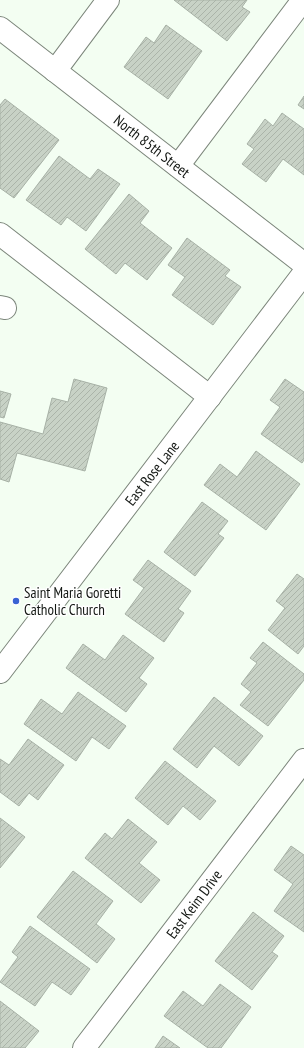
<svg xmlns="http://www.w3.org/2000/svg" width="304" height="1048" viewBox="0 0 304 1048" font-family="'PT Sans Narrow',sans-serif">
<style>
.building{fill:url(#building-hatch);stroke:#a7b1a6}
.lines{fill:none;stroke-linecap:round;stroke-linejoin:round}
.minor-casing{stroke:#7c867b;stroke-width:24}
.minor{stroke:#fff;stroke-width:22}
.poi-dot{fill:#3962d3;stroke:#fff;stroke-width:1.5}
.labels{text-anchor:middle;dominant-baseline:central;stroke-width:3;stroke-linejoin:round;paint-order:stroke}
.street-label{font-size:15px;fill:#131713;stroke:#fff}
.poi-label{font-size:15px;fill:#131713;stroke:#fff;text-anchor:start}
</style>
<defs>
<pattern id="building-hatch" width="6" height="6" patternUnits="userSpaceOnUse"><rect width="6" height="6" fill="#c8d2c6"/><path d="M-1 1l2-2M0 6l6-6M5 7l2-2" fill="none" stroke="#abb4a9"/></pattern>
</defs>
<rect width="100%" height="100%" fill="#f3fef2"/>
<g class="building">
<polygon points="174,0 247,0 242,7 250,12 227,41"/>
<polygon points="166,25 202,51 168,99 124,67 146,37 154,43"/>
<polygon points="304,96 304,109 298,105"/>
<polygon points="5,99 59,140 14,198 0,188 0,105"/>
<polygon points="282,113 304,129 304,175 283,159 266,182 242,164 254,149 247,144 265,119 273,126"/>
<polygon points="59,156 90,179 98,169 120,184 86,231 67,217 61,225 26,200"/>
<polygon points="129,194 149,211 140,223 172,248 147,280 125,263 116,274 85,249"/>
<polygon points="187,238 230,270 225,276 241,287 213,325 172,295 185,277 168,265"/>
<polygon points="74,379 107,388 85,471 17,453 9,482 0,479 0,422 43,434 52,398 68,402"/>
<polygon points="285,379 304,392 304,460 302,463 261,434 280,407 270,400"/>
<polygon points="0,391 11,394 4,418 0,417"/>
<polygon points="256,451 300,484 266,530 204,485 220,464 237,477"/>
<polygon points="202,502 228,521 218,534 224,538 195,576 164,552"/>
<polygon points="148,560 191,591 178,609 184,613 164,642 125,614 144,588 133,580"/>
<polygon points="297,574 304,579 304,646 298,654 268,630 285,608 276,601"/>
<polygon points="123,635 154,658 139,678 147,684 126,712 66,668 83,644 105,660"/>
<polygon points="263,642 304,674 304,680 268,726 240,705 251,692 241,684 257,663 250,658"/>
<polygon points="78,692 126,726 109,749 92,737 76,761 24,724 41,699 62,714"/>
<polygon points="214,697 263,736 239,766 214,746 197,768 173,749"/>
<polygon points="28,739 64,765 38,800 29,793 19,806 0,792 0,759 9,765"/>
<polygon points="165,761 216,801 200,820 183,806 168,825 135,798"/>
<polygon points="0,818 25,837 0,868"/>
<polygon points="128,819 157,842 139,863 160,880 141,903 85,858 105,833 112,839"/>
<polygon points="291,846 304,855 304,932 274,911 293,884 274,870"/>
<polygon points="73,871 113,901 96,924 115,939 97,963 37,917"/>
<polygon points="253,912 284,936 272,952 278,956 252,990 215,961"/>
<polygon points="30,926 90,969 71,995 52,982 35,1006 0,982 18,957 12,952"/>
<polygon points="220,984 251,1007 221,1048 208,1048 164,1016 183,991 203,1006"/>
<polygon points="0,1001 39,1031 25,1048 0,1048"/>
<polygon points="163,1036 180,1048 155,1048"/>
</g>
<g class="lines">
<defs>
<g id="minor">
<polyline points="0,28 304,264"/>
<polyline points="55,71 108,0"/>
<polyline points="178,166 303,0"/>
<polyline points="0,234 210,397"/>
<polyline points="0,307 5,308"/>
<polyline points="0,672 304,273"/>
<polyline points="84,1048 304,760"/>
</g>
</defs>
<use href="#minor" class="minor-casing"/>
<use href="#minor" class="minor"/>
</g>
<circle class="poi-dot" cx="16" cy="601" r="4"/>
<g class="labels">
<g class="street-label">
<text transform="translate(152 146) rotate(38)">North 85th Street</text>
<text transform="translate(152 473) rotate(-52)">East Rose Lane</text>
<text transform="translate(194 904) rotate(-53)">East Keim Drive</text>
</g>
<g class="poi-label">
<text x="24" y="592">Saint Maria Goretti<tspan x="24" dy="17">Catholic Church</tspan></text>
</g>
</g>
</svg>
